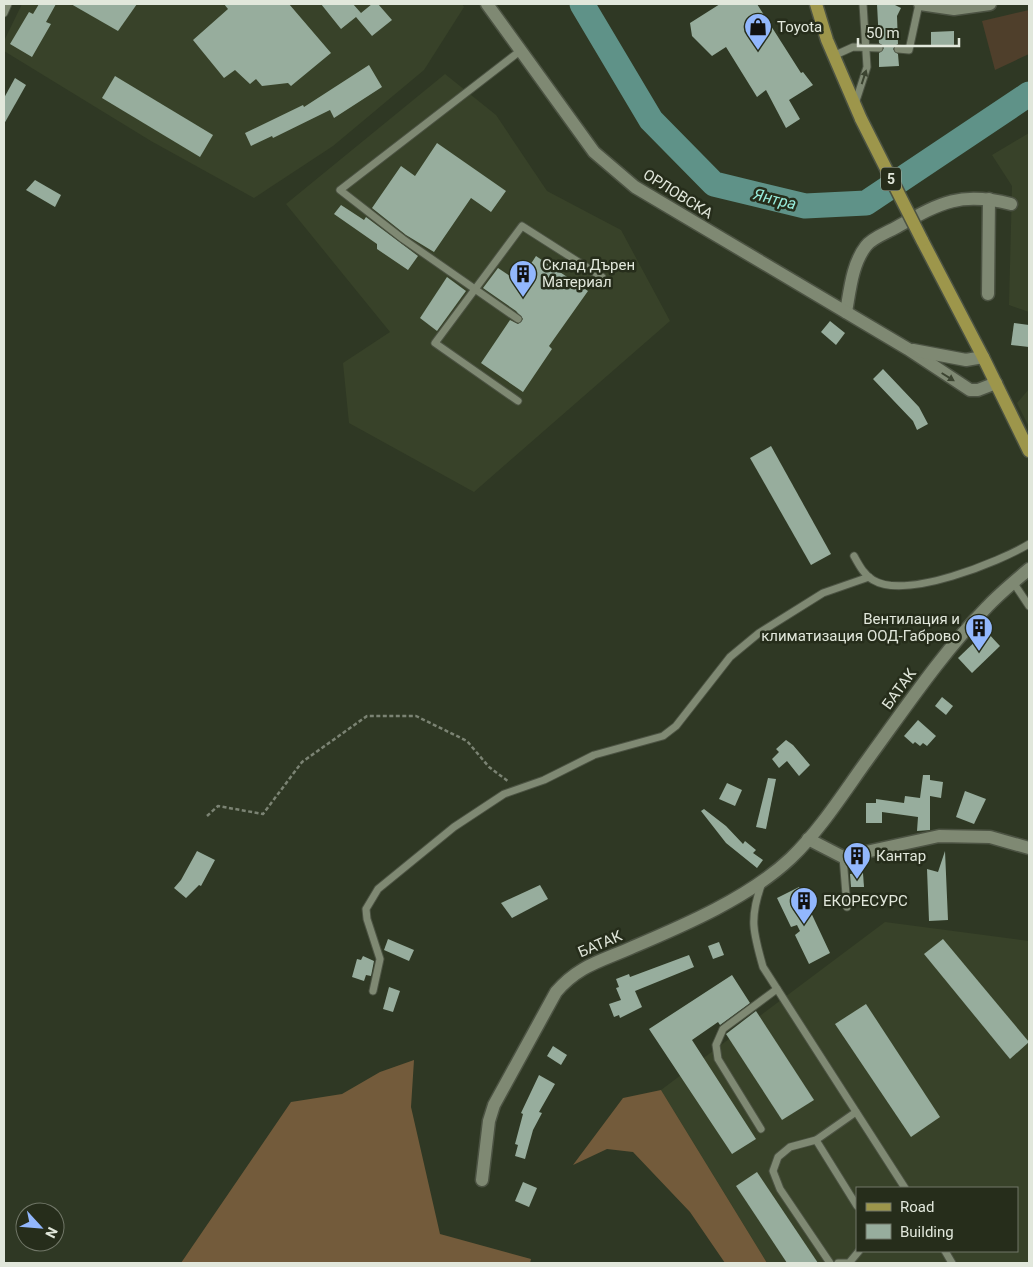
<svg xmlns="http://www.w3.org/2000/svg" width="1033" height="1267" viewBox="0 0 1033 1267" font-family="Roboto,sans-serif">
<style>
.built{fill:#384229;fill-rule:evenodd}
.green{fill:#4f3f2b}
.forest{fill:#735b3b}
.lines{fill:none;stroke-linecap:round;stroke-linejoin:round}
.river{stroke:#5f9288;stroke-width:25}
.building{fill:#97ad9d}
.service-casing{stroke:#4c5343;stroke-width:9}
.minor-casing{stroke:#4c5343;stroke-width:15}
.tertiary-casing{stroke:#4c5343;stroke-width:15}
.primary-casing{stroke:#4c5343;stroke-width:15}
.path{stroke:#7b8373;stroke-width:2.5;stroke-dasharray:4 2.5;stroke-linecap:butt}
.service{stroke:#7f8973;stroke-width:7}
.minor{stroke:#7f8973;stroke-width:12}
.tertiary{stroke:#7f8973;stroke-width:12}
.primary{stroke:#9d964b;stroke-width:12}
.primary-bridge-casing{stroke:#4c5343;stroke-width:15;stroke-linecap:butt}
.primary-bridge{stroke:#9d964b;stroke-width:12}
.oneway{fill:#3c4431}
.labels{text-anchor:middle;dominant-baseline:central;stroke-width:5;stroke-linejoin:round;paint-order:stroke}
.shield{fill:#262d1b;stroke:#a9afa1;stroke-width:1}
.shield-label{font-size:14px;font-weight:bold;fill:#e1e7db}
.poi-label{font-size:15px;fill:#e1e7db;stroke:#262d1b;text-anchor:start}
.street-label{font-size:15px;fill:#e1e7db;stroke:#262d1b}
.water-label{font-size:16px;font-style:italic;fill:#97ecdc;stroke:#262d1b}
</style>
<rect width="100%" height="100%" fill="#2f3824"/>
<g class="built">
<polygon points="22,4 462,4 464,7 424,70 333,146 254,198 151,141 4,51 4,41"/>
<polygon points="445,74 496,115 547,191 621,230 670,321 474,492 349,423 343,363 390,332 286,204"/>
<polygon points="1029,133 1029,312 1009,305 1012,186 992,155"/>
<polygon points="1029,389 1029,427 1017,403"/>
<path d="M 885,922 L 1029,941 L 1029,1263 L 767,1263 L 661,1090 ZM 857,1188 L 1017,1188 L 1017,1251 L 857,1251 Z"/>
</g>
<polygon class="green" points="1029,10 1029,54 995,70 982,21"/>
<g class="forest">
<polygon points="414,1060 411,1107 440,1234 531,1259 530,1263 181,1263 291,1102 342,1094 380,1072"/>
<polygon points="661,1090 767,1263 725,1263 690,1212 633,1152 607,1149 573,1165 623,1098"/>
</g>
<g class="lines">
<polyline class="river" points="582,4 651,120 714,184 805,206 866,203 1029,94"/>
</g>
<g class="building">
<polygon points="39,4 56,4 46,22 51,24 32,57 10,44 29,12 33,14"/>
<polygon points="71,4 137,4 118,31"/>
<polygon points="224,4 289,4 331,53 291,86 288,83 262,86 256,79 250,84 235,70 224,78 193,40 228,9"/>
<polygon points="321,4 353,4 361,13 372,4 378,4 392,20 372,36 356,17 341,29"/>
<polygon points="720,4 757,4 801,73 803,72 813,85 789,100 800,119 786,128 766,90 757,97 726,47 712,56 692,36 690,23"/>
<polygon points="877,4 893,4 901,8 897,16 898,44 893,49 898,54 899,66 879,67 879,53 884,48 879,43"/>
<polygon points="954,31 954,45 931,46 931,32"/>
<polygon points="369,65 382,87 334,118 330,110 273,138 272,136 251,146 245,133 303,105 304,107"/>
<polygon points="115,76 213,135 200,157 102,98"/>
<polygon points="15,78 26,85 4,124 4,98"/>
<polygon points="437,143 506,191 491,212 471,198 434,252 406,235 372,208 401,166 415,176"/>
<polygon points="35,180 61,195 55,207 26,190"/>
<polygon points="341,205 364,220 366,217 418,256 408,270 377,249 377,244 334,214"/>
<polygon points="536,256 588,291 549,346 552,349 523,392 481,363 510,320 518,324 523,319 516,311 483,288 498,268 519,282"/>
<polygon points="447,277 466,291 437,331 420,318"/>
<polygon points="830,321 845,333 836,345 821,332"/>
<polygon points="1014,323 1029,325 1029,347 1011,345"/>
<polygon points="883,369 919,407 928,424 917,430 913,421 873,379"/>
<polygon points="771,446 831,554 811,565 750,458"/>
<polygon points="986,631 1000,646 972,673 958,658"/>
<polygon points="942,697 953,706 946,715 935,706"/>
<polygon points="918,720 936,736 927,746 923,743 920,746 915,742 913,744 904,736"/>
<polygon points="786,740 793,745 810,765 799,776 787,761 779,768 772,759 779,752 776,749"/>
<polygon points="923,775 930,775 930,780 943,782 941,798 930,796 930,830 917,831 918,817 882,812 882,823 866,823 866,803 876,803 876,799 904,803 905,796 920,798"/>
<polygon points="768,778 776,779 766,829 756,827"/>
<polygon points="727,783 742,790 735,806 719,799"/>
<polygon points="965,791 986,799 974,824 956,817"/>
<polygon points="704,809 726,826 743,844 745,841 756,850 753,853 763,860 757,868 726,843 701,811"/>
<polygon points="197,851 215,860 201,886 199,885 186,898 174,888 181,880"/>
<polygon points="945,851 948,920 929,921 927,869 938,872"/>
<polygon points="863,873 864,887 851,887 850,874"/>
<polygon points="540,885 548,899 512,918 501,903"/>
<polygon points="799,887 830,953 809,964 795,935 800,931 797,925 791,927 777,898"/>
<polygon points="388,939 414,950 409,961 384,950"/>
<polygon points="943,939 1029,1042 1010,1059 924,954"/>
<polygon points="719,942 724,955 713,959 708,946"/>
<polygon points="689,955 694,967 635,991 642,1007 620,1018 619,1015 614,1017 609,1004 621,1000 616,988 619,987 616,979 629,974 630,977"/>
<polygon points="363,956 374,961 371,976 366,975 364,981 352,977 357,959 361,960"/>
<polygon points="732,975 750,1003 720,1025 718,1022 692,1040 756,1139 732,1154 649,1029"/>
<polygon points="389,987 400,991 393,1012 383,1009"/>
<polygon points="866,1004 940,1117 911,1137 835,1024"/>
<polygon points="756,1011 814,1100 782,1120 726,1034"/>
<polygon points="553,1046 567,1055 561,1065 547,1056"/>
<polygon points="539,1075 555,1084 539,1112 542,1113 533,1130 525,1159 515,1156 518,1145 515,1144 523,1114 521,1113"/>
<polygon points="757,1172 818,1263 787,1263 736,1186"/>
<polygon points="523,1182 537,1188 529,1207 515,1201"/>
</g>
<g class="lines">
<defs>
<g id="service">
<polyline points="4,13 8,4"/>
<polyline points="898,49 909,50 919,4"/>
<polyline points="833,56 853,47 879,48"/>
<polyline points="855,104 867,67 863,4"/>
<polyline points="518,319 403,239 340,190 520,51"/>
<polyline points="518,401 435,343 522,226 602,277"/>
<path d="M 854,556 C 859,565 864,575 873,580 C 906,600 999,562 1029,544"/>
<polyline points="1013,582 1029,606"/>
<polyline points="843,857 847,907"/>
<path d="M 762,883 C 749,918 753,932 763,967 L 905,1188"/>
<polyline points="373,991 380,959 367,919 366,909 378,889 454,827 504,794 544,780 594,755 663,736 676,726 730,657 759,633 823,593 869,577"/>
<polyline points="761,1129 718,1059 716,1045 723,1029 777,989"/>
<polyline points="816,1140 857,1206"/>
<polyline points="945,1251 952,1263"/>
<polyline points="830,1263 780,1189 773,1171 778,1157 790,1147 816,1140 856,1112"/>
<polyline points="838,1263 849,1263 859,1251"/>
</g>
<g id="minor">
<polyline points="988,294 989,199"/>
<path d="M 846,312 C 850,290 852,264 866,246 C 872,238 886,233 895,228 C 940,203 959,191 1011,204"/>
<polyline points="808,839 843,857 939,836 990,837 1029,848"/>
<path d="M 482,1180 L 489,1121 L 494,1105 L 556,992 C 579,965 602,961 633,947 C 685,925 750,897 791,858 C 821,829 844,792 868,759 C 906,707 942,653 987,607 C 1000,593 1015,581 1029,569"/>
</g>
<g id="tertiary">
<polyline points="487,4 594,152 635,187 908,349 970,390 978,390 996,383"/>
<polyline points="920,4 954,9 990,4"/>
<polyline points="913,350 966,360 983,357"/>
</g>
<g id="primary">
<polyline points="816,4 827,40 861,119"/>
<polyline points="922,240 983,357 1029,451"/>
</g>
</defs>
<use href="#service" class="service-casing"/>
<use href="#minor" class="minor-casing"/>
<use href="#tertiary" class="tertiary-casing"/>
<use href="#primary" class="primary-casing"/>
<polyline class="path" points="207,816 218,806 263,814 302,762 367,716 416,716 467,741 489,767 509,782"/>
<use href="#service" class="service"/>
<use href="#minor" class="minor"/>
<use href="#tertiary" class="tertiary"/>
<use href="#primary" class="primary"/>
<defs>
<polyline id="primary-bridge" points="861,119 922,240"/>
</defs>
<use href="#primary-bridge" class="primary-bridge-casing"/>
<use href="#primary-bridge" class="primary-bridge"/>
</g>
<defs><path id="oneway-solid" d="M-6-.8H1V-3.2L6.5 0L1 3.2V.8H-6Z" transform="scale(1.25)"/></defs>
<g class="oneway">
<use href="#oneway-solid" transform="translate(864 77) rotate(-72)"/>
<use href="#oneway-solid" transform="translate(948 377) rotate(32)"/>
</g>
<defs>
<symbol id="shop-pin" viewBox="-11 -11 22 30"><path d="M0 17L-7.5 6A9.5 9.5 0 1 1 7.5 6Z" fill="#92b7fd" stroke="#262d1b"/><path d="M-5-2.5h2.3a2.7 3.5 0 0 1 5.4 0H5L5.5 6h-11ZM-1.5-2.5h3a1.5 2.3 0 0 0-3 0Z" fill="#111"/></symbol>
<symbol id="building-pin" viewBox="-11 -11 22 30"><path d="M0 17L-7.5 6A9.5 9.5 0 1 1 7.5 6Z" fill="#92b7fd" stroke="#262d1b"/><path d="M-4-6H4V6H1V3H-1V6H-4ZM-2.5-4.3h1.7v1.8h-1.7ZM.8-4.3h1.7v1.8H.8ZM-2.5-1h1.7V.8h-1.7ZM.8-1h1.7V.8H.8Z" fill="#111"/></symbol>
</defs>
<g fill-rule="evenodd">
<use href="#shop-pin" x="742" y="11" width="32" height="43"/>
<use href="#building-pin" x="507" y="258" width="32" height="43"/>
<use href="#building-pin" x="963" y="612" width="32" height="43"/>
<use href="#building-pin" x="841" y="840" width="32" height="43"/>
<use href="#building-pin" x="788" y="885" width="32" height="43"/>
</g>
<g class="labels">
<rect class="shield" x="881" y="167.5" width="20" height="23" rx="4"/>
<g class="shield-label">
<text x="891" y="179">5</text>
</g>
<g class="poi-label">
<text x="777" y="27">Toyota</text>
<text x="542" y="265">Склад Дърен<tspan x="542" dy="17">Материал</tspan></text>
<text x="960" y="619" text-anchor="end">Вентилация и<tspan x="960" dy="17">климатизация ООД-Габрово</tspan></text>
<text x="876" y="856">Кантар</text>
<text x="823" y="901">ЕКОРЕСУРС</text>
</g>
<g class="street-label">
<text transform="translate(678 194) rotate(32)">ОРЛОВСКА</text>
<text transform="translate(899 689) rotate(-54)">БАТАК</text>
<text transform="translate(600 944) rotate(-23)">БАТАК</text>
</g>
<g class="water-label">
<text transform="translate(775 199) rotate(14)">Янтра</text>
</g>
</g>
<rect width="1033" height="1267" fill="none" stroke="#e1e7db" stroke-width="10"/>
<rect x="856" y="1187" width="162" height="65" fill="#262d1b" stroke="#717768"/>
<rect x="866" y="1203" width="25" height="8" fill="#9d964b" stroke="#717768"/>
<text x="900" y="1212" font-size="15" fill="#e1e7db">Road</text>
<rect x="866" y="1224" width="25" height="15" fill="#97ad9d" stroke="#717768"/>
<text x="900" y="1237" font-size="15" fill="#e1e7db">Building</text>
<g transform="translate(40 1227) rotate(116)"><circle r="24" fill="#262d1b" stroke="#717768"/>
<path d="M0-4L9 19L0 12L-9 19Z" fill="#92b7fd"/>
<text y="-8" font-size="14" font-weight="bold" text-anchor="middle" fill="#e1e7db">N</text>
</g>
<path d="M858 38v8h101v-8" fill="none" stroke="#e1e7db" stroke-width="2.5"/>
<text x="866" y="38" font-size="15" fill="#e1e7db" stroke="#262d1b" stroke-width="4" paint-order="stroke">50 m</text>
</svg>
